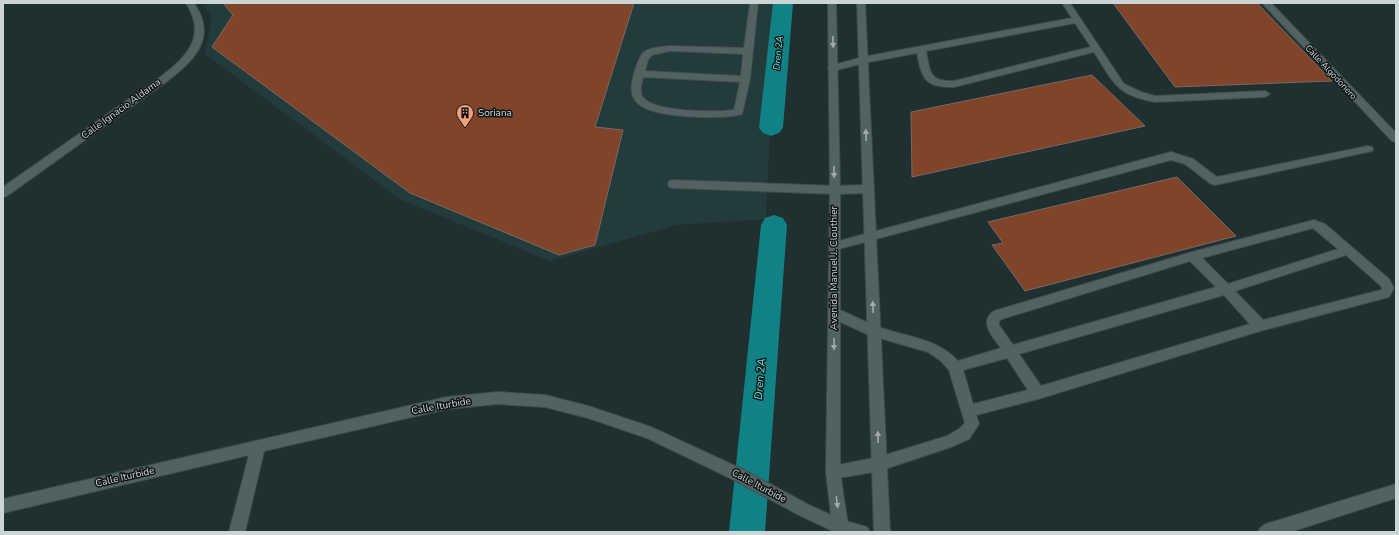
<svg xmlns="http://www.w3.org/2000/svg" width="1399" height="535" viewBox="0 0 1399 535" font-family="'Nunito Sans',sans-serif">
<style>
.built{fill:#233b3b}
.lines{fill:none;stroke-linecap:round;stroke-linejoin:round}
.canal{fill:#108285;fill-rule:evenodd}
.building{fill:#7f4429;stroke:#786a64}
.service-casing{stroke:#404c4c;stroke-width:2}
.minor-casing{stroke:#404c4c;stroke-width:2}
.secondary-casing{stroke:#404c4c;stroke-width:2}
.service{fill:#526262;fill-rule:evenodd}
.minor{fill:#526262;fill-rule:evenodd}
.secondary{fill:#526262;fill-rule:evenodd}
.oneway{fill:#a1adad}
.labels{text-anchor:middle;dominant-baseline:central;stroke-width:3;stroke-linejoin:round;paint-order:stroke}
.far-water-label{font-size:9px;font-style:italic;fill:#61eef1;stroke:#0f1616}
.far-street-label{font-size:9px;fill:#ccd5d5;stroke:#0f1616}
.street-label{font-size:10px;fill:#ccd5d5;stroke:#0f1616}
.poi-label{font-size:10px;fill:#ccd5d5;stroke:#0f1616;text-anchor:start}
.water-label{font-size:11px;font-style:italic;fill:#61eef1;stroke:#0f1616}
</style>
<rect width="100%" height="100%" fill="#202f2f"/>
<polygon class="built" points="202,3 776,3 766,219 677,225 550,261 401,200 205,54 212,16"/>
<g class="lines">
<g class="canal">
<polygon points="773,3 793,3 783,128 779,133 771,136 763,133 759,128"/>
<polygon points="774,215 783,218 787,225 765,532 729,532 761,225 765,218"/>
</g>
</g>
<g class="building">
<polygon points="223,3 634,3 595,127 623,130 595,245 559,255 410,193 212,47 233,15"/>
<polygon points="1113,3 1257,3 1332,81 1175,87"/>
<polygon points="1092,75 1145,126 912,177 911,112"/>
<polygon points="1177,177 1236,236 1025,291 992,245 1003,243 988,222"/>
</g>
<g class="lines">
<defs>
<g id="service">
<path d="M 750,3 L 758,3 L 750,79 L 742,114 C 721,120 656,118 640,105 C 636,102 632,97 632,92 C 630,84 637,58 644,52 C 650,47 662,47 670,46 L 744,48 ZM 670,51 L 743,54 L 741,76 L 645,71 L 648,60 L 652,55 ZM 643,77 L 740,82 L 734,110 C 716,112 652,113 642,96 C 639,90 642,83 643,77 Z"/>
<path d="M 1062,3 L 1070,3 L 1124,84 L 1141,92 L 1155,96 L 1265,91 L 1270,94 L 1265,97 L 1155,102 C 1116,95 1114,83 1094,52 L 954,87 C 925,88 922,79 917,53 L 864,63 L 833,71 L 828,68 L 830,66 L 863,57 L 1072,18 ZM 1075,23 L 1091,47 L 954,81 C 929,82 930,72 926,51 Z"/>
<polygon points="1368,146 1372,147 1373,149 1372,151 1215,185 1211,184 1185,164 1171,160 835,250 831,249 829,246 831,243 835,242 1171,152 1193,159 1217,177"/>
<polygon points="673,180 835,186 868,185 872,186 873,189 872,192 868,193 835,194 673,188 669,187 668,184 669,181"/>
<path d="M 1314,220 L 1325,224 L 1389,279 L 1394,288 L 1389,297 L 1260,331 L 1038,399 L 976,415 L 979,424 L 969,439 L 951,447 L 879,471 L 833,479 L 828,477 L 826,472 L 828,467 L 879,457 L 947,436 L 959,429 L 965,423 L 949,370 L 941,361 L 928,352 L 869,335 L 830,317 L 828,313 L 830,309 L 834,308 C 849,313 862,321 876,326 C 904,337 936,337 958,361 L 1001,348 C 993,337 978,322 994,311 L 1192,252 ZM 1313,228 L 1338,249 L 1228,284 L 1202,258 ZM 1346,255 L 1380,285 L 1382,288 L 1381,290 L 1263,320 L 1235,291 ZM 1190,261 L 1216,287 L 1013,345 L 999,325 L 999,321 L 1002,319 ZM 1224,295 L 1250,324 L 1041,386 L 1019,354 ZM 1007,358 L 1028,390 L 973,404 L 963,370 Z"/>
<polygon points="1396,484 1396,498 1290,532 1258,532 1261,527 1266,524"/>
</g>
<g id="minor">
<path d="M 186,3 L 194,3 C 218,38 194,61 166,82 L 7,196 L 3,197 L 3,187 L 159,78 C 186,58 208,37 186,3 Z"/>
<polygon points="1262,3 1271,3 1396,133 1396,142 1392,141"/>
<polygon points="498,392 545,395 588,406 651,427 744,470 809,505 842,520 867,527 870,532 835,532 799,515 734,480 647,438 588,418 545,407 498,404 447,409 264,451 245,532 229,532 249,455 3,513 3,499 447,397"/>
</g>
<g id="secondary">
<polygon points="828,3 836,3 840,190 840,472 849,532 833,532 826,472 830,190"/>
<polygon points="857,3 865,3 890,532 874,532"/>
</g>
</defs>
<use href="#service" class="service-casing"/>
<use href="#minor" class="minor-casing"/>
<use href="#secondary" class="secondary-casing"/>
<use href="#service" class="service"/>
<use href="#minor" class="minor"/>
<use href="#secondary" class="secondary"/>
</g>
<defs><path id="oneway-solid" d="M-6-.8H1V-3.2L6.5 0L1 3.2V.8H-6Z"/></defs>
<g class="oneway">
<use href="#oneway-solid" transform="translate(833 42) rotate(89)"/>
<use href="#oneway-solid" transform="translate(866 135) rotate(-92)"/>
<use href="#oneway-solid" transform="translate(834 172) rotate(89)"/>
<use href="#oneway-solid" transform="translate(873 307) rotate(-92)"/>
<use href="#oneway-solid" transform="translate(834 344) rotate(90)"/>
<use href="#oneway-solid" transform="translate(878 437) rotate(-92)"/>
<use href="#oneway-solid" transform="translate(837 502) rotate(82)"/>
</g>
<defs>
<symbol id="building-pin" viewBox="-11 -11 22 30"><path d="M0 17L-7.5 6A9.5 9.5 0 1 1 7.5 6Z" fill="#f1a17d" stroke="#0f1616"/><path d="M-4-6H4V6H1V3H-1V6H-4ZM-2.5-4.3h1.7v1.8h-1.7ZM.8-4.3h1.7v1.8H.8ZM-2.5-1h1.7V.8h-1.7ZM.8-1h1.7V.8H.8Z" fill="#111"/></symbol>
</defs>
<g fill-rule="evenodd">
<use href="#building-pin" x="455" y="103" width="20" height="27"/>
</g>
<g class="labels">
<g class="far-water-label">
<text transform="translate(778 53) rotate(-84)">Dren 2A</text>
</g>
<g class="far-street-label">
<text transform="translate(1331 72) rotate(47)">Calle Algodonero</text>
</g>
<g class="street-label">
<text transform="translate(121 109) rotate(-36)">Calle Ignacio Aldama</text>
<text transform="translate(834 268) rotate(-90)">Avenida Manuel J. Clouthier</text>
<text transform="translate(441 406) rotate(-10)">Calle Iturbide</text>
<text transform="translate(125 477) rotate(-13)">Calle Iturbide</text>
<text transform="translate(759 486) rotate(28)">Calle Iturbide</text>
</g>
<g class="poi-label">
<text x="478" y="113">Soriana</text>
</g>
<g class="water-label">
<text transform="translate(760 379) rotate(-85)">Dren 2A</text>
</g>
</g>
<rect width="1399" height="535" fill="none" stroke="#ccd5d5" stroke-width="8"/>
</svg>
